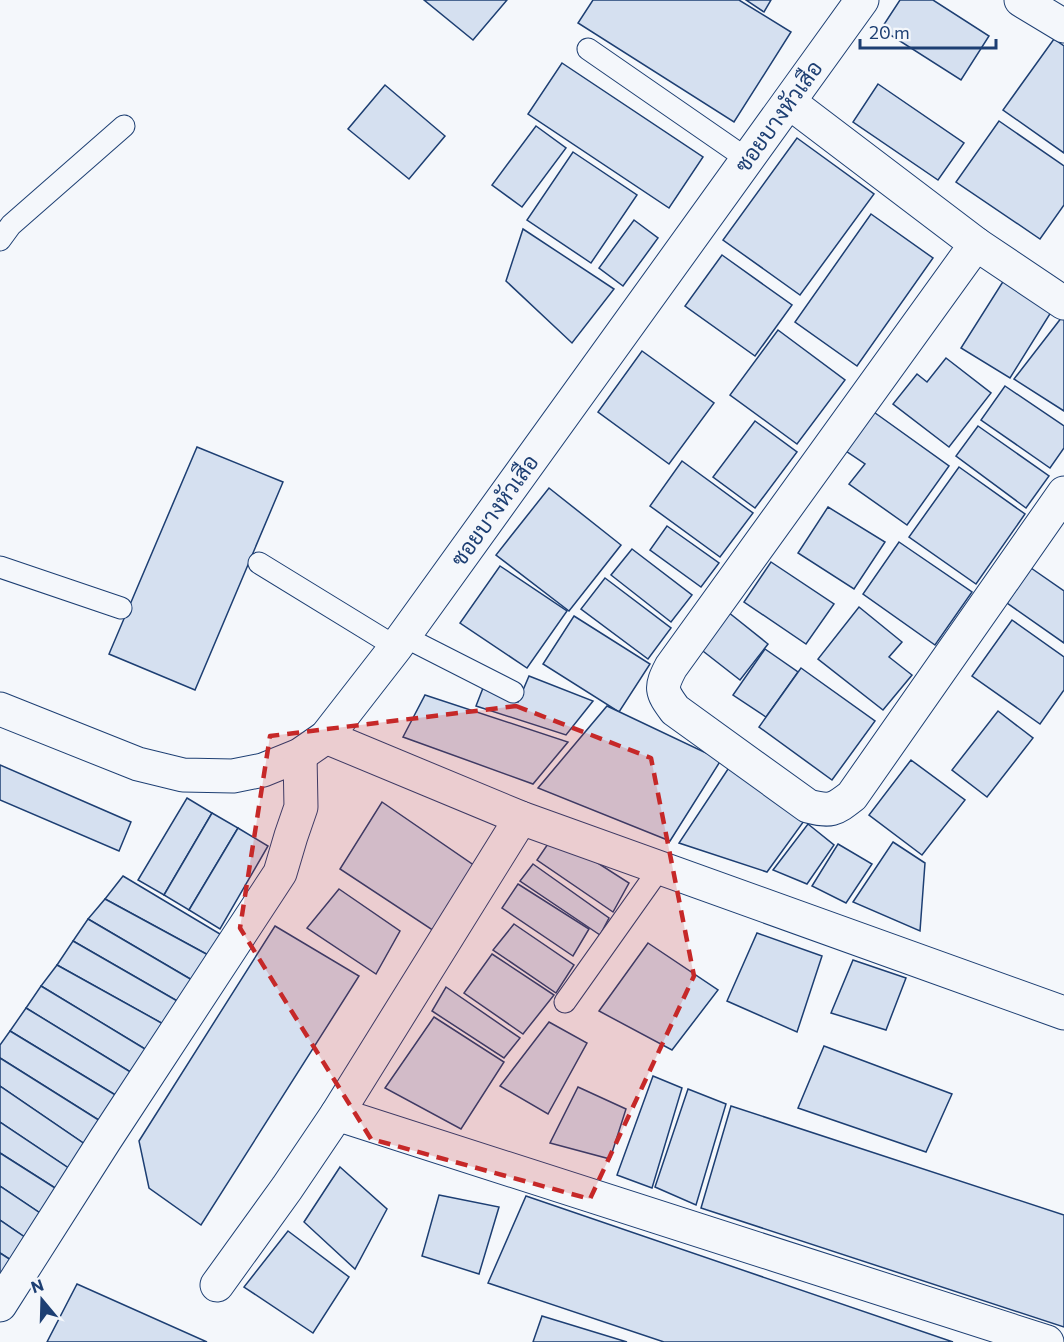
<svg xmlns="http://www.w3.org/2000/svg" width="1064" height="1342" viewBox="0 0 1064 1342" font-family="Commissioner,Sarabun,sans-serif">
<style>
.building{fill:#d5e0f0;stroke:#1d3f73;stroke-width:1.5}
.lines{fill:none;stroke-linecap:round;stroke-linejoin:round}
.service-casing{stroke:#1d3f73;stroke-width:23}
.minor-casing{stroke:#1d3f73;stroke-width:35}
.service{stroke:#f4f7fb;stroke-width:21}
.minor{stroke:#f4f7fb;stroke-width:33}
.marked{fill:#c62828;fill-opacity:0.2;stroke:#c62828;stroke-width:4.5;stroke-dasharray:12 8;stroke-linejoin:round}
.labels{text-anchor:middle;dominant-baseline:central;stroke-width:4.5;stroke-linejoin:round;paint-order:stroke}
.street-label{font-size:22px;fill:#1d3f73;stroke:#f4f7fb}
</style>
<rect width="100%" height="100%" fill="#f4f7fb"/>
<g class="building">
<polygon points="424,0 507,0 473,40"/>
<polygon points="593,0 739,0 791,32 734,122 578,23"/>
<polygon points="746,0 771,0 764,12"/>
<polygon points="900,0 933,0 989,36 961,80 881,29"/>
<polygon points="1054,39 1064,46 1064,153 1003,110"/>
<polygon points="562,63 703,157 669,208 528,114"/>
<polygon points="878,84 964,143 938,180 853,122"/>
<polygon points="385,85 445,136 409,179 348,129"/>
<polygon points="999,121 1064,166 1064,205 1040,239 956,182"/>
<polygon points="536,126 566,148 522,207 492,185"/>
<polygon points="797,138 874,194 800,295 723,240"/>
<polygon points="573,152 637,195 591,263 527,220"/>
<polygon points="871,214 933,258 857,366 795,322"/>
<polygon points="634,220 658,238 623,286 599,268"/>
<polygon points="523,229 614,289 572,343 506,281"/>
<polygon points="722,255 792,305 755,356 685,306"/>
<polygon points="1004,280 1053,309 1010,378 961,348"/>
<polygon points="1062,317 1064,318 1064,411 1014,379"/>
<polygon points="778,330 845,380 797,444 730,395"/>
<polygon points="642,351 714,403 669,464 598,412"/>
<polygon points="946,358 991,393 949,447 893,404 917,374 927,382"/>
<polygon points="1005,386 1064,426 1064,448 1050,468 981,420"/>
<polygon points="871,410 949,466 907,525 849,484 865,464 843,449"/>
<polygon points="755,421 797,452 755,508 713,477"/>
<polygon points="978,426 1049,476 1026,508 956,456"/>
<polygon points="197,447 283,482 195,690 109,654"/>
<polygon points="682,461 753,513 720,557 650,506"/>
<polygon points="959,467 1025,514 976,584 909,537"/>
<polygon points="549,488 621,545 569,611 496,555"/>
<polygon points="828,507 885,542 854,589 798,553"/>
<polygon points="667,526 719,563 701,587 650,550"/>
<polygon points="899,542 972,592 935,645 863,594"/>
<polygon points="632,549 692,595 671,622 611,575"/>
<polygon points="771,562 834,604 806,644 744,602"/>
<polygon points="500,566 567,611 527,668 460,623"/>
<polygon points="1031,568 1064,591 1064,643 1007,603"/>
<polygon points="605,578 671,628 648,659 581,609"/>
<polygon points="859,607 902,642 889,657 912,675 883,710 818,659"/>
<polygon points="728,612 768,644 740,680 699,648"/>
<polygon points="574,616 650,664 619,712 543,664"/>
<polygon points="1012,620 1064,657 1064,690 1040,724 972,676"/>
<polygon points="765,649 798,672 766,717 733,695"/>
<polygon points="801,668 875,721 832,780 759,727"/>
<polygon points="529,676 593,701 566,735 476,706 483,688 518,702"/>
<polygon points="425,695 568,742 533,784 403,737"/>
<polygon points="607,706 721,760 670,841 538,788"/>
<polygon points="998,711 1033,738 987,797 952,770"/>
<polygon points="911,760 965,800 922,855 869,815"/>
<polygon points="732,763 804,821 767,872 679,843"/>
<polygon points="0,765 131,822 119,851 0,800"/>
<polygon points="187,798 212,813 164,895 138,880"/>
<polygon points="382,802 475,866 434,931 340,869"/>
<polygon points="212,813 238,828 189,910 164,895"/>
<polygon points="808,824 834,845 807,884 773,870"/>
<polygon points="238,828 268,846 220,929 189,910"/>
<polygon points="554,835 629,883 613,912 537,860"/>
<polygon points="893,842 925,863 920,931 853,902"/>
<polygon points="838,844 872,864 846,903 812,886"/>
<polygon points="533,864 609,918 600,935 520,881"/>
<polygon points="123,876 225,937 210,956 105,899"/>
<polygon points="518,884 589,929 573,956 502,908"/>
<polygon points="339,889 400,931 376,974 307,928"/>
<polygon points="105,899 210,956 192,980 88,919"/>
<polygon points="88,919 192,980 179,1002 73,941"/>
<polygon points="514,924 574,965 556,993 493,950"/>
<polygon points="275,926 359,976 201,1225 149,1188 139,1141"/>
<polygon points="757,933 822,956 797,1032 727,1001"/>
<polygon points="73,941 179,1002 165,1025 57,965"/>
<polygon points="648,943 718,990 672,1050 599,1011"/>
<polygon points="492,954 554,995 523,1034 464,993"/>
<polygon points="853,960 906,978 886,1030 831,1013"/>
<polygon points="57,965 165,1025 150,1052 41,986"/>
<polygon points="41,986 150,1052 137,1076 26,1008"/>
<polygon points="446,987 520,1038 504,1058 432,1011"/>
<polygon points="26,1008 137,1076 122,1099 10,1031"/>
<polygon points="434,1017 504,1062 461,1129 385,1088"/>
<polygon points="549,1022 587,1043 548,1114 500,1086"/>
<polygon points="10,1031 122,1099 105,1124 0,1058 0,1045"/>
<polygon points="824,1046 952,1094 926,1152 798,1108"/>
<polygon points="0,1058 105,1124 92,1149 0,1086"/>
<polygon points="653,1076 682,1088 652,1188 617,1175"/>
<polygon points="0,1086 92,1149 76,1173 0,1122"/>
<polygon points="578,1087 626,1109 610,1159 550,1143"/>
<polygon points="688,1089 726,1104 696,1205 655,1187"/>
<polygon points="731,1106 1064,1215 1064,1327 701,1208"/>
<polygon points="0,1122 76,1173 63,1193 0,1153"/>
<polygon points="0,1153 63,1193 46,1217 0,1186"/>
<polygon points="340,1167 387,1209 355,1269 304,1222"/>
<polygon points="0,1186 46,1217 29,1240 0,1220"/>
<polygon points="439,1195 499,1207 479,1274 422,1256"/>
<polygon points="526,1196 953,1342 664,1342 488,1283"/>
<polygon points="0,1220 29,1240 14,1262 0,1253"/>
<polygon points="288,1231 349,1277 313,1333 244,1287"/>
<polygon points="0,1253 14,1262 0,1285"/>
<polygon points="77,1284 207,1342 47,1342"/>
<polygon points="542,1316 627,1342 533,1342"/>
</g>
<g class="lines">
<defs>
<g id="service">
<polyline points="588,49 747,159"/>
<polyline points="0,240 11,225 124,126"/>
<polyline points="259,563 396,647"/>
<polyline points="0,567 121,608"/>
<polyline points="403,636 513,692"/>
<polyline points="565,1002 660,868"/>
</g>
<g id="minor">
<polyline points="1021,0 1064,26"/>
<polyline points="789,102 976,244 1064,303"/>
<path d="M 976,244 L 671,667 C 660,688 661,691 675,710 L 808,806 C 831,812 834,810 852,796 L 1064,493"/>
<polyline points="0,709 138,764 183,775 233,776 263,770 300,755 326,737 396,647 862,0"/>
<polyline points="326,737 521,818 1064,1013"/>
<polyline points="337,1114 521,818"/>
<polyline points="217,1285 287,1188 337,1114 1047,1342"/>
<polyline points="0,1305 105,1140 280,873 291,836 301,807 300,755"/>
</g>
</defs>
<use href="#service" class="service-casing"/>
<use href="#minor" class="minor-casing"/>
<use href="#service" class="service"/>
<use href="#minor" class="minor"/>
</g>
<path class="marked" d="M 516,706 L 651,758 L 694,976 L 590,1199 L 371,1139 L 240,928 L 270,736 Z"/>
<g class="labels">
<g class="street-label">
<text transform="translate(778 116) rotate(-54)">ซอยบางหัวเสือ</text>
<text transform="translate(494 510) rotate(-54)">ซอยบางหัวเสือ</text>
</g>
</g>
<g transform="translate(42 1300) rotate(341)" stroke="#f4f7fb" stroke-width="4.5" paint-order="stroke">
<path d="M0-4.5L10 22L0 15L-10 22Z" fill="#1d3f73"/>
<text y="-9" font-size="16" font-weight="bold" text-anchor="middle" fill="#1d3f73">N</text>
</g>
<path d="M860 39v9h136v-9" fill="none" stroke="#1d3f73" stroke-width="3"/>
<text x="869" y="39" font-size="18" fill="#1d3f73" stroke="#f4f7fb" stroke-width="4.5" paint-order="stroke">20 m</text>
</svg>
